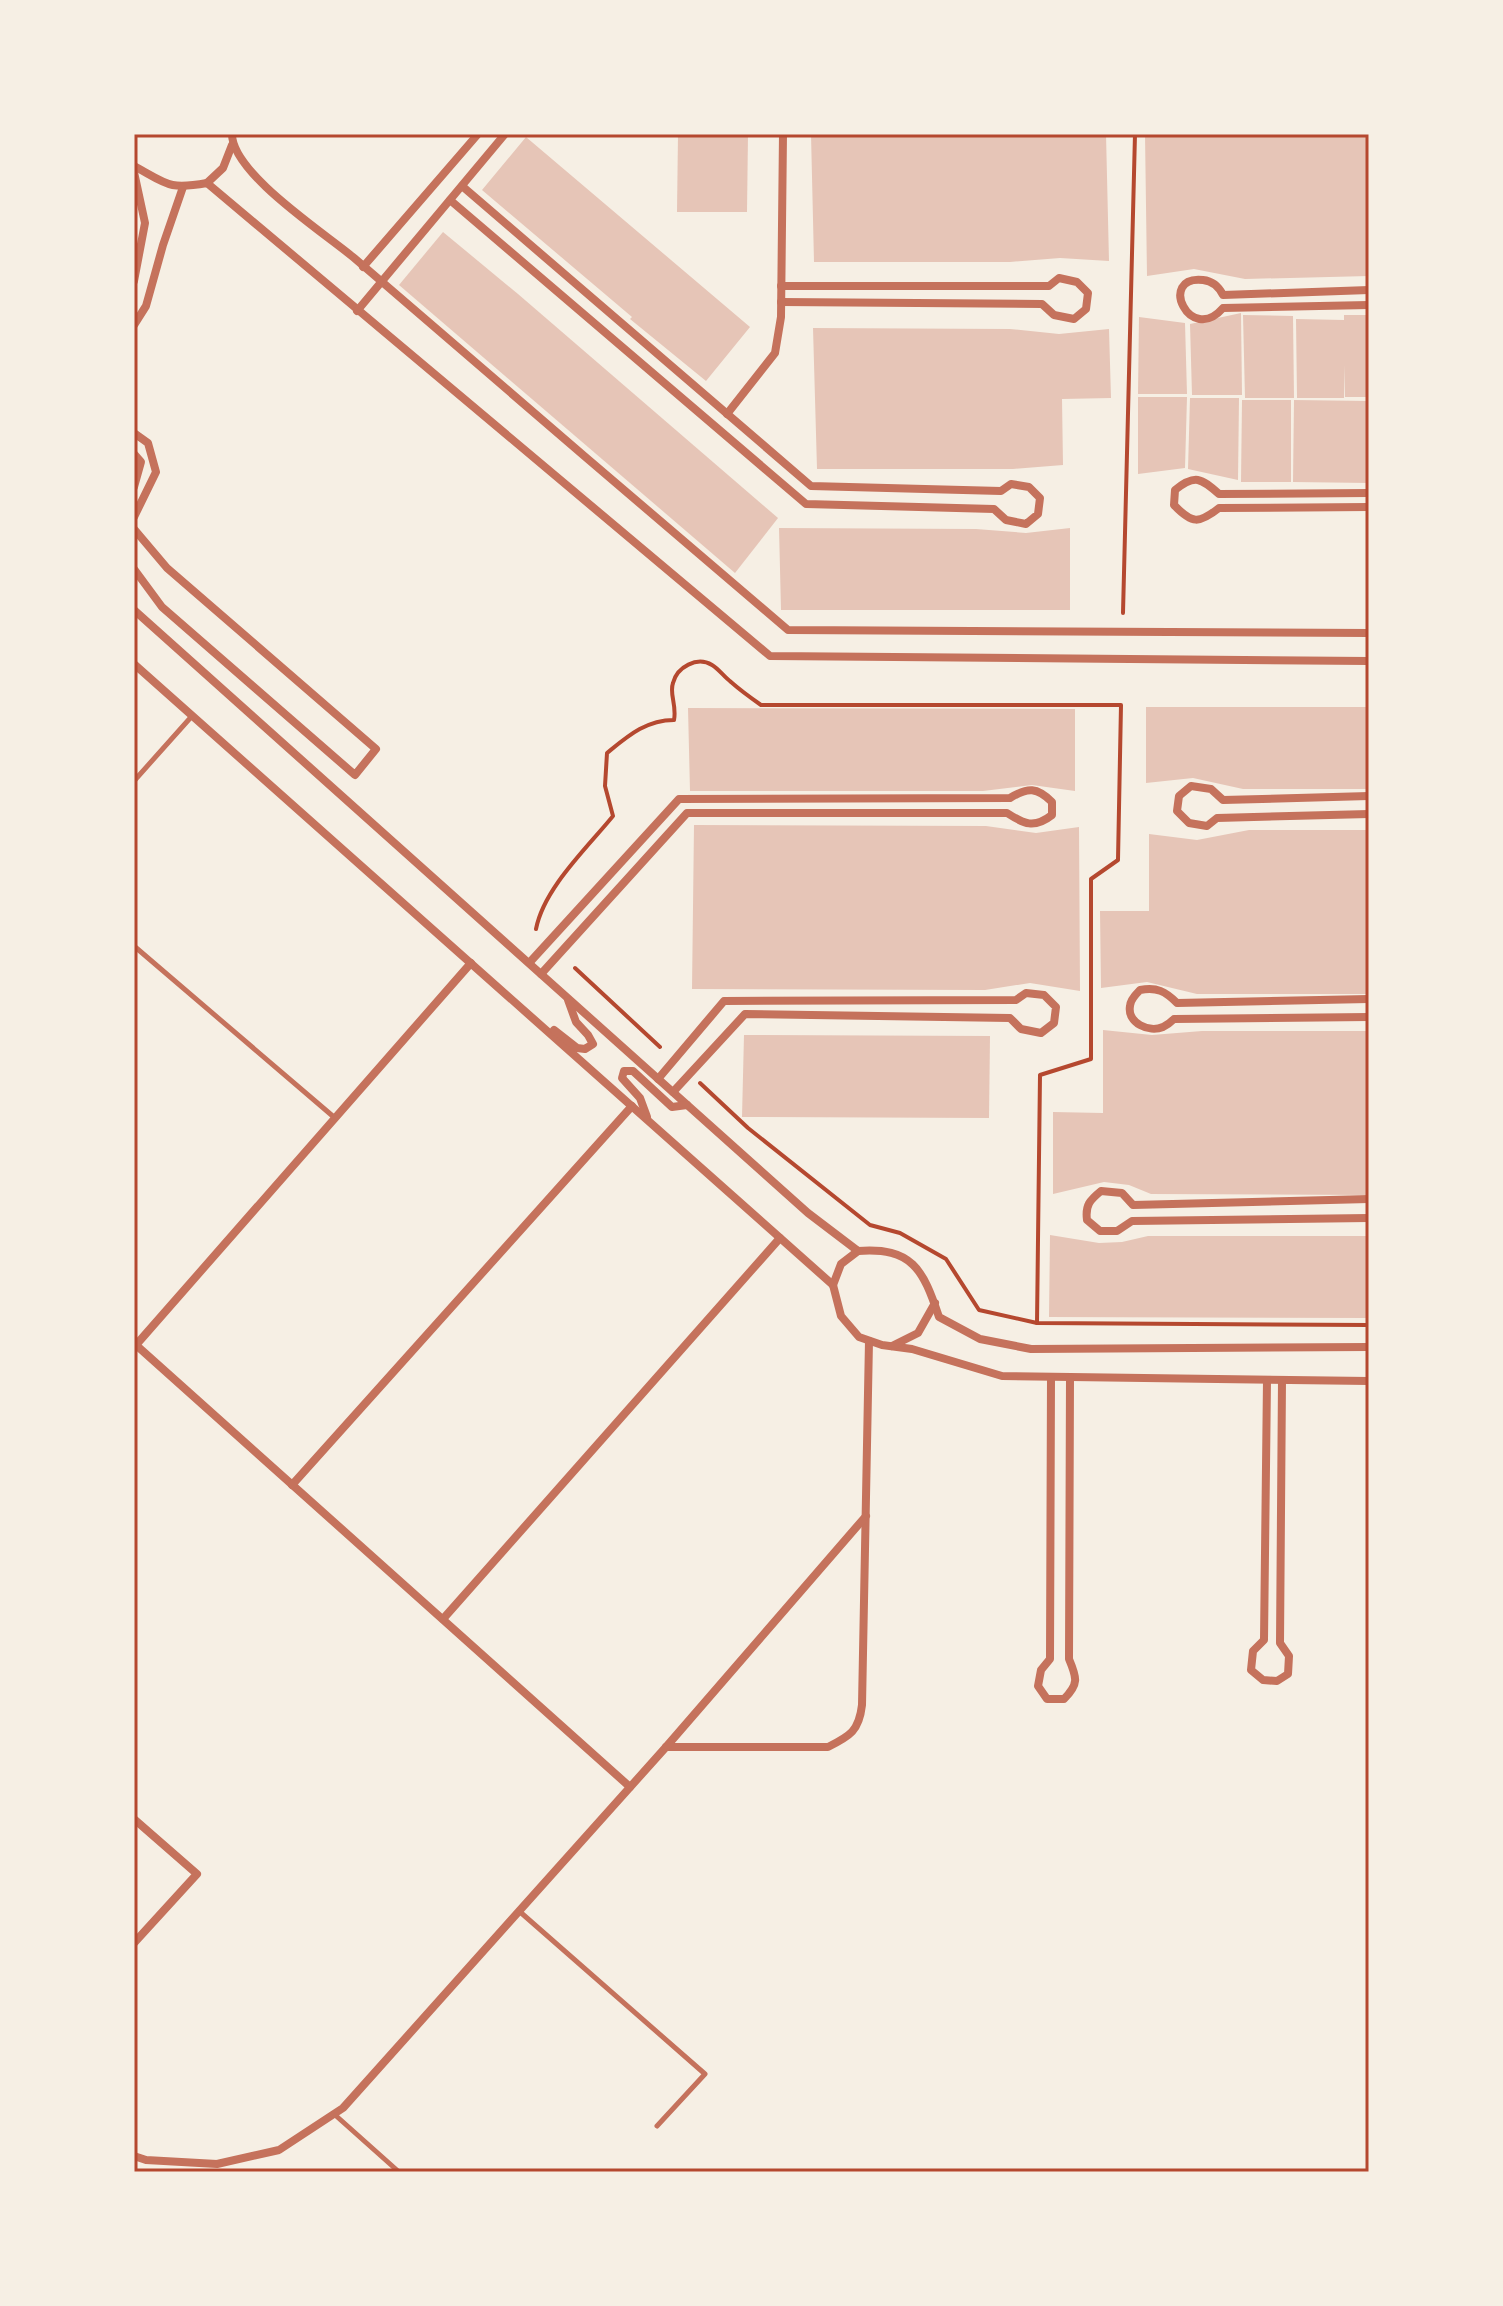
<svg xmlns="http://www.w3.org/2000/svg" width="1503" height="2306" viewBox="0 0 1503 2306" font-family="Manrope,sans-serif">
<style>
.building{fill:#e6c5b7}
.lines{fill:none;stroke-linecap:round;stroke-linejoin:round}
.path{stroke:#b5482f;stroke-width:4}
.service{stroke:#c5725c;stroke-width:5}
.minor{stroke:#c5725c;stroke-width:8}
.neatline{fill:none;stroke:#b5482f;stroke-width:3}
</style>
<rect width="100%" height="100%" fill="#f6efe4"/>
<g class="building">
<polygon points="678,134 748,134 747,212 677,212"/>
<polygon points="811,134 1106,134 1109,261 1060,258 1010,262 814,262"/>
<polygon points="1145,134 1369,134 1369,276 1245,279 1194,269 1147,276"/>
<polygon points="526,137 750,327 706,381 630,319 632,317 482,190"/>
<polygon points="443,232 518,294 778,518 735,573 399,285"/>
<polygon points="1241,313 1242,395 1192,395 1190,324"/>
<polygon points="1243,315 1293,316 1294,398 1245,398"/>
<polygon points="1344,315 1369,315 1369,397 1345,397 1345,365 1344,398 1297,398 1296,319 1344,320"/>
<polygon points="1139,317 1185,323 1187,394 1138,394"/>
<polygon points="813,328 1010,329 1059,334 1109,329 1111,398 1062,399 1063,465 1013,469 817,469"/>
<polygon points="1138,397 1187,397 1185,468 1138,474"/>
<polygon points="1190,398 1239,398 1238,480 1188,469"/>
<polygon points="1242,400 1291,400 1291,482 1241,482"/>
<polygon points="1294,400 1369,401 1369,483 1293,482"/>
<polygon points="779,528 976,529 1026,533 1070,528 1070,610 781,610"/>
<polygon points="1146,707 1369,707 1369,789 1243,789 1193,778 1146,783"/>
<polygon points="688,708 1075,709 1075,791 1032,785 983,791 690,791"/>
<polygon points="694,825 986,826 1036,833 1079,827 1080,991 1030,983 985,990 692,989"/>
<polygon points="1249,830 1369,830 1369,994 1197,994 1147,982 1101,988 1100,911 1149,911 1149,834 1197,840"/>
<polygon points="1103,1030 1152,1035 1202,1031 1369,1031 1369,1195 1151,1194 1129,1185 1104,1182 1053,1194 1053,1112 1103,1113"/>
<polygon points="744,1035 990,1036 989,1118 742,1117"/>
<polygon points="1050,1235 1099,1243 1122,1242 1148,1236 1369,1236 1369,1318 1049,1317"/>
</g>
<g class="lines">
<g class="path">
<polyline points="1123,613 1135,134"/>
<path d="M 536,929 C 544,888 587,848 613,816 L 605,786 L 607,753 C 628,736 646,720 674,720 C 677,705 669,694 673,683 C 677,667 697,656 712,665 C 719,669 724,677 731,682 C 740,690 751,698 761,705 L 1121,705 L 1118,860 L 1091,879 L 1091,1059 L 1040,1075 L 1037,1323 L 1369,1325"/>
<polyline points="575,968 660,1047"/>
<polyline points="700,1083 748,1128 870,1225 900,1233 946,1259 979,1310 1037,1323"/>
</g>
<g class="service">
<polyline points="134,781 192,716"/>
<polyline points="134,946 335,1118"/>
<polyline points="519,1911 705,2074 657,2126"/>
<polyline points="334,2114 399,2172"/>
</g>
<g class="minor">
<path d="M 232,134 C 232,173 323,232 353,257 C 497,382 643,506 788,630 L 1369,633"/>
<path d="M 134,166 C 167,184 168,190 207,183 L 770,656 L 1369,661"/>
<polyline points="134,172 145,223 134,281"/>
<polyline points="207,183 223,168 232,145"/>
<polyline points="450,200 806,504 994,509 1006,520 1026,524 1038,514 1040,498 1029,487 1011,484 1001,491 811,486 462,186"/>
<polyline points="363,267 478,134"/>
<path d="M 1369,290 L 1223,295 C 1219,287 1213,281 1203,280 C 1157,275 1190,346 1223,308 L 1369,305"/>
<polyline points="781,302 1042,304 1054,315 1074,319 1086,309 1088,293 1077,282 1059,278 1049,286 781,286"/>
<polyline points="357,311 505,134"/>
<polyline points="134,325 146,306 163,245 183,187"/>
<polyline points="727,414 775,353 781,317 783,134"/>
<polyline points="134,433 148,443 156,472 134,517"/>
<polyline points="134,454 141,462 134,487"/>
<path d="M 1369,493 L 1219,494 C 1201,478 1195,474 1175,490 L 1174,505 C 1192,524 1199,524 1219,508 L 1369,507"/>
<polyline points="134,529 167,568 376,749 355,775 162,607 134,569"/>
<path d="M 134,610 L 808,1213 L 858,1251 C 912,1247 923,1269 939,1317 L 980,1339 L 1031,1349 L 1369,1347"/>
<polyline points="134,664 833,1285 841,1316 859,1337 882,1345 912,1349 1002,1376 1369,1381"/>
<polyline points="1369,796 1223,800 1211,789 1191,786 1179,796 1177,811 1189,823 1207,826 1217,818 1369,814"/>
<path d="M 530,962 L 679,799 L 1010,798 C 1028,787 1037,787 1052,802 L 1052,815 C 1034,829 1024,824 1007,813 L 687,813 L 541,974"/>
<polyline points="471,963 136,1345 630,1787"/>
<path d="M 1369,999 L 1177,1003 C 1165,991 1157,987 1140,990 C 1136,994 1130,1000 1130,1006 C 1127,1023 1149,1033 1163,1027 C 1167,1025 1171,1022 1174,1019 L 1369,1017"/>
<polyline points="554,1030 577,1048 585,1049 593,1044 588,1035 576,1022 568,1000"/>
<polyline points="658,1079 724,1001 1016,1000 1026,993 1044,995 1056,1007 1054,1023 1041,1033 1021,1029 1010,1018 745,1014 673,1092"/>
<polyline points="647,1117 640,1098 622,1078 624,1071 633,1071 672,1107 687,1105"/>
<path d="M 1369,1199 L 1133,1205 L 1122,1193 L 1101,1191 C 1090,1200 1085,1205 1087,1220 L 1100,1231 L 1117,1231 L 1132,1221 L 1369,1218"/>
<polyline points="833,1285 841,1264 858,1251"/>
<polyline points="892,1346 918,1333 935,1303"/>
<path d="M 1051,1377 L 1050,1659 L 1041,1670 L 1038,1686 L 1047,1699 L 1064,1699 C 1079,1684 1077,1678 1069,1659 L 1070,1377"/>
<polyline points="1267,1380 1264,1640 1253,1651 1251,1670 1263,1680 1277,1681 1288,1674 1289,1656 1280,1643 1282,1380"/>
<polyline points="292,1485 632,1106"/>
<polyline points="443,1619 780,1238"/>
<path d="M 666,1747 L 828,1747 C 850,1736 859,1731 862,1705 L 869,1341"/>
<polyline points="134,1819 197,1874 134,1943"/>
<polyline points="134,2156 146,2160 217,2164 279,2150 343,2108 666,1747 866,1516"/>
</g>
</g>
<rect width="1503" height="2306" fill="none" stroke="#f6efe4" stroke-width="272"/>
<rect x="136" y="136" width="1231" height="2034" class="neatline"/>
</svg>
